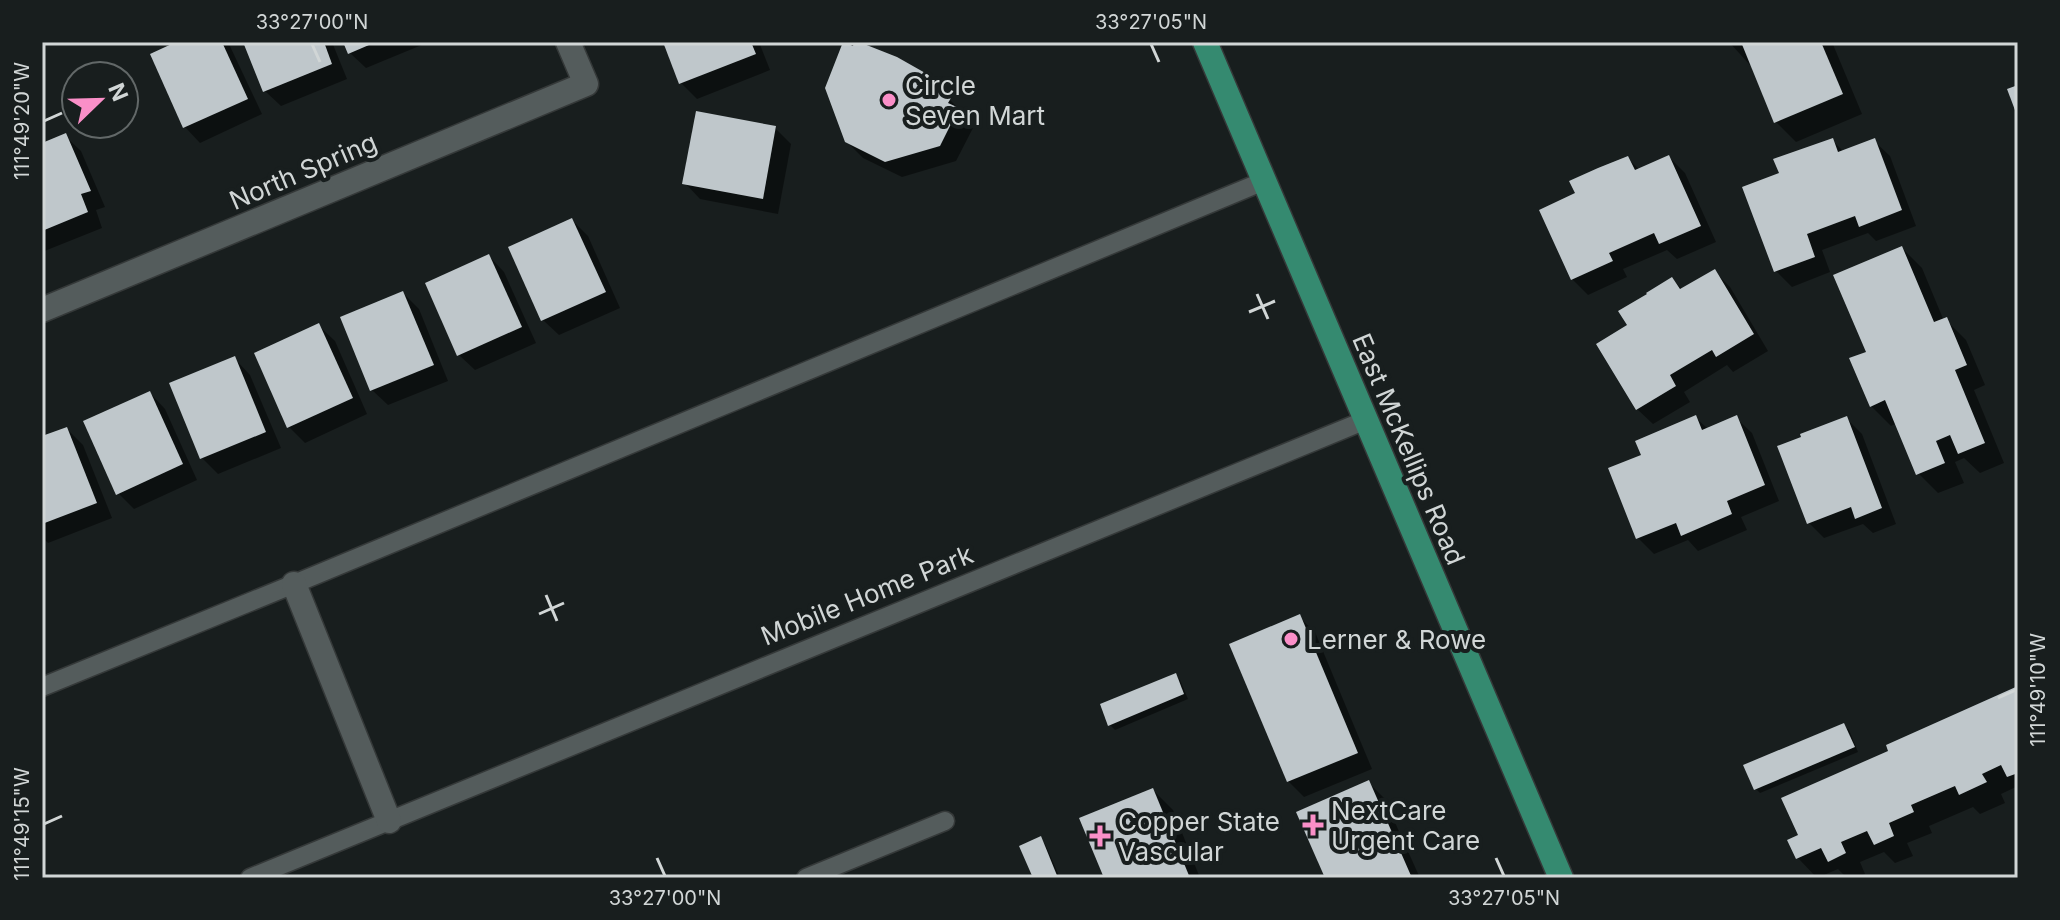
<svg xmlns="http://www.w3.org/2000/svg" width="2060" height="920" viewBox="0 0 2060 920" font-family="Inter,sans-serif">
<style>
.shadow{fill:#0007}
.building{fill:#bfc7cb}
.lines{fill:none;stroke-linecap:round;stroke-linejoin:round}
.lane-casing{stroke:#353939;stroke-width:21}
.street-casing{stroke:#353939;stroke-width:27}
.primary-casing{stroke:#353939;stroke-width:27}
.lane{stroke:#545c5c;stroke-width:18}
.street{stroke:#545c5c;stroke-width:24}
.primary{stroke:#358a70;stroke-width:24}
.ticks{fill:none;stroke:#d1d6d6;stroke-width:3}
.poi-dot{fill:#fa8fc8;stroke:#181e1e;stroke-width:3}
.labels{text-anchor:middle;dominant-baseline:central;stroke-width:8;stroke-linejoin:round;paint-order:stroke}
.poi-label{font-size:26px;fill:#d1d6d6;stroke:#181e1e;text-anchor:start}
.street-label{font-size:26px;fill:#d1d6d6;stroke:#181e1e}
.neatline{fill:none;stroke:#d1d6d6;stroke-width:3}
.ticks-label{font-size:20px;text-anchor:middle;fill:#d1d6d6}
</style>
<rect width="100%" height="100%" fill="#181e1e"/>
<g class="shadow">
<polygon points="181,42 228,42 262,114 200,143 185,127"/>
<polygon points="245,42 332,42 347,79 281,106 265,91"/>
<polygon points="345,42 429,42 366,68 350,53"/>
<polygon points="665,42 759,42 770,70 697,99 681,83"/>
<polygon points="1729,42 1832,42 1862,114 1796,142 1776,122 1752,64 1750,65"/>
<polygon points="925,75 965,115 965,117 974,126 956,161 902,177 863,158 846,141"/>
<polygon points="775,128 791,144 778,214 700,199 685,183"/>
<polygon points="65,136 81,151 105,207 96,210 102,228 42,252 42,145"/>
<polygon points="1832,140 1844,152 1874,141 1890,156 1916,226 1876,241 1868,233 1822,250 1830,272 1792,287 1776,271 1781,174"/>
<polygon points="1669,157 1685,173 1716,242 1677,259 1667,250 1623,269 1627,277 1588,295 1572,279 1578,194 1627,158 1640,170"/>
<polygon points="572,220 588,236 620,308 559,335 543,320"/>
<polygon points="1902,248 1922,268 1944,321 1946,320 1966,340 1985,385 1974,390 2004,463 1980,473 1964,458 1955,462 1964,483 1938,493 1918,473 1897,423 1891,426 1871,406 1868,353"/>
<polygon points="489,256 504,272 536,343 475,370 459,355"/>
<polygon points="1714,271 1730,287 1768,351 1733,372 1727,365 1684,392 1690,402 1653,424 1637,409 1630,326 1672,279 1683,290"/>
<polygon points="403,293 419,309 448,381 388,405 372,390"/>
<polygon points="319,326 335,341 367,414 305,443 289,427"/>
<polygon points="235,359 250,375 281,448 218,474 202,458 172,384"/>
<polygon points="150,393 165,409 197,480 134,509 118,493"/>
<polygon points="1695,417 1708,429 1736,418 1752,433 1779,501 1741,517 1747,530 1698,551 1688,540 1654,554 1638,538 1644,456"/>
<polygon points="1846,418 1862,434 1896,524 1873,533 1863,524 1824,538 1808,522"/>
<polygon points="67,429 83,445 112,518 48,543 42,537 42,439"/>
<polygon points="1299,617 1315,632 1372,769 1304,797 1288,781"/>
<polygon points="1175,675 1180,680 1188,699 1115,730 1110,725"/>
<polygon points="2018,689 2018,786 2001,794 2005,803 1980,814 1973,807 1929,826 1932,833 1907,843 1913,856 1895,863 1884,852 1860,862 1865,874 1855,878 1847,878 1838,869 1817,878 1798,858 1800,836 1891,752"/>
<polygon points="1844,726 1849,730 1858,752 1760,793 1755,788"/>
<polygon points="1369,783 1384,798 1420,878 1328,878"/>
<polygon points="1153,790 1173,810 1200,878 1106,878"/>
<polygon points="1041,839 1045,844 1060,878 1035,878"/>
</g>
<g class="building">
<polygon points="176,42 222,42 248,99 183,128 150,54"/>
<polygon points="243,42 324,42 332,64 263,92"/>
<polygon points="343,42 376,42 348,54"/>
<polygon points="663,42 751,42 756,54 679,84"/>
<polygon points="843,42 853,46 854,42 859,42 897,57 927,74 951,98 948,103 959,108 940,146 885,162 845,142 825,88"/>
<polygon points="1741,42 1821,42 1843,94 1774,123"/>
<polygon points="2018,85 2018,118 2007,89"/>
<polygon points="696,111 776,126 763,199 682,184"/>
<polygon points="66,133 91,191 81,194 88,212 42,231 42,143"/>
<polygon points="1833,138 1838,152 1875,138 1902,210 1859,227 1855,216 1807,234 1815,257 1774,272 1742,187 1779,173 1773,159"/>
<polygon points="1669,155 1701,226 1659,244 1654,233 1609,253 1613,261 1571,280 1539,210 1575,193 1569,181 1598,168 1628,156 1635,170"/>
<polygon points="572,218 606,292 541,321 508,247"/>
<polygon points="1902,246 1934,322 1947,317 1967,365 1955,370 1985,443 1958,454 1950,435 1936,441 1945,463 1916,475 1885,400 1870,407 1849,358 1866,352 1833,275"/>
<polygon points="489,254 522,327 457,356 425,283"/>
<polygon points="1715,269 1754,334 1716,357 1712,350 1670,375 1676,386 1636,410 1596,344 1627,325 1618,311 1647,294 1646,293 1672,277 1680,289"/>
<polygon points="403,291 434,365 370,391 340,317"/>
<polygon points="319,323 353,398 287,428 254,353"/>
<polygon points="235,356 266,432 200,459 169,383"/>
<polygon points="150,391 183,464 116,495 83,421"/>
<polygon points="1696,415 1702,430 1737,415 1765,485 1727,501 1732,514 1681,536 1676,523 1636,539 1608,468 1641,455 1635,441"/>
<polygon points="1847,416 1882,508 1855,519 1851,507 1807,524 1777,446 1801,437 1800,434"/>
<polygon points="67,427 97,503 42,524 42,436"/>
<polygon points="1300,614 1358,753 1287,782 1229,644"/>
<polygon points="1176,673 1184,694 1108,726 1100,704"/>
<polygon points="2018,686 2018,773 2007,777 2001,765 1982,774 1987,782 1959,795 1955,786 1911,805 1914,812 1889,823 1894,836 1874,845 1867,831 1841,842 1846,853 1828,862 1821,848 1796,859 1787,840 1798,835 1781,798 1888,751 1886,745"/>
<polygon points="1844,723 1855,747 1754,790 1743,765"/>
<polygon points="1369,780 1412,878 1325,878 1296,812"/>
<polygon points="1153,788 1190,878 1104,878 1079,818"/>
<polygon points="1041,836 1058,878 1033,878 1019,846"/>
</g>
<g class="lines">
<defs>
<g id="lane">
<polyline points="42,687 294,584 1264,181"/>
<polyline points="250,878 1366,420"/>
<polyline points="806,878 945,821"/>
</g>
<g id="street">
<polyline points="42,310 586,84 568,42"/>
<polyline points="294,584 389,821"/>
</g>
<polyline id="primary" points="1205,42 1561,878"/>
</defs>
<use href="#lane" class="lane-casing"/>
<use href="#street" class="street-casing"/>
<use href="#primary" class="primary-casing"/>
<use href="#lane" class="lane"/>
<use href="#street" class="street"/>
<use href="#primary" class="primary"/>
</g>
<path class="ticks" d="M 312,44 L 320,62M 1151,44 L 1159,62M 44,121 L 62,113M 1257,294 L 1268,319M 1249,312 L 1275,301M 546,595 L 557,621M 539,614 L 564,603M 1998,698 L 2016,690M 44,824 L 62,816M 657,858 L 665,876M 1496,858 L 1504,876"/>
<g class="poi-dot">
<circle cx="889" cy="100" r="8"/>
<circle cx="1291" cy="639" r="8"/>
<path d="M1309 813h8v8h8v8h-8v8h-8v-8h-8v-8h8z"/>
<path d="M1096 824h8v8h8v8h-8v8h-8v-8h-8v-8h8z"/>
</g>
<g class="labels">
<g class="poi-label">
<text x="905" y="85">Circle<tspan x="905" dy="30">Seven Mart</tspan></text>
<text x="1307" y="639">Lerner &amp; Rowe</text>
<text x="1331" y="810">NextCare<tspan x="1331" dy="30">Urgent Care</tspan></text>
<text x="1118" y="821">Copper State<tspan x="1118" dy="30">Vascular</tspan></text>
</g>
<g class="street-label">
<text transform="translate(303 171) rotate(-23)">North Spring</text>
<text transform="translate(1409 449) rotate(67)">East McKellips Road</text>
<text transform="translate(867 595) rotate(-22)">Mobile Home Park</text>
</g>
</g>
<rect width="2060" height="920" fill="none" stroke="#181e1e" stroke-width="88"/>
<g transform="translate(100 100) rotate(67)"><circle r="38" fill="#181e1e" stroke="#626868" stroke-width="2"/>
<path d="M0-6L14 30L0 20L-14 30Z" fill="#fa8fc8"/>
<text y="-12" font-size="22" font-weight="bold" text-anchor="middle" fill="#d1d6d6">N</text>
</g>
<rect x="44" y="44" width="1972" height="832" class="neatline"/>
<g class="ticks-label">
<text x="312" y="29">33°27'00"N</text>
<text x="1151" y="29">33°27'05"N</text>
<text transform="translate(22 121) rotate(-90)" y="7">111°49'20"W</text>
<text transform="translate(2038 690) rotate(-90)" y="7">111°49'10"W</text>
<text transform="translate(22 824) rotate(-90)" y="7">111°49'15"W</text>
<text x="665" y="905">33°27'00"N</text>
<text x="1504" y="905">33°27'05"N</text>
</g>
</svg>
